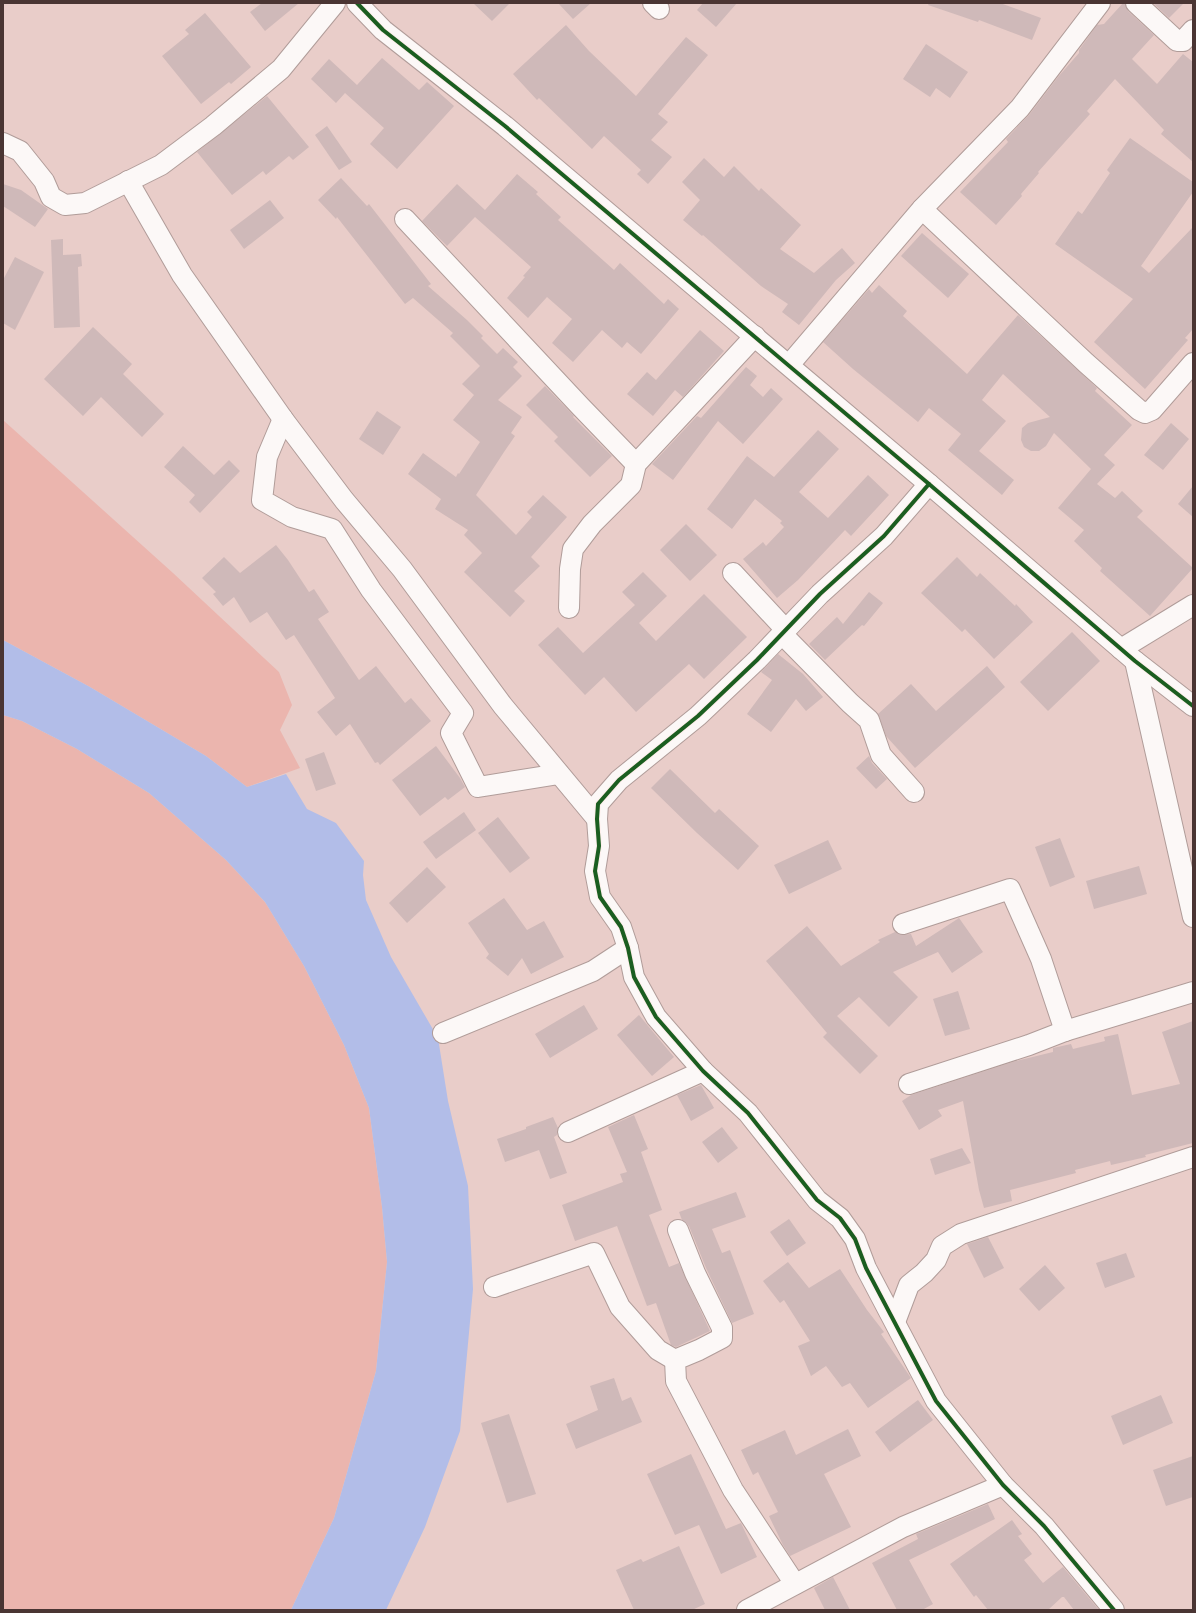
<svg xmlns="http://www.w3.org/2000/svg" width="1196" height="1613" viewBox="0 0 1196 1613" font-family="'IBM Plex Serif',serif">
<style>
.green{fill:#ebb5ae}
.water{fill:#b2bde8}
.building{fill:#cfb9b9}
.lines{fill:none;stroke-linecap:round;stroke-linejoin:round}
.minor-casing{stroke:#b09c99;stroke-width:22}
.minor{stroke:#fcf8f7;stroke-width:20}
.cycleway-casing{stroke:#feeeeb;stroke-width:6}
.cycleway{stroke:#1b5e20;stroke-width:4}
</style>
<rect width="100%" height="100%" fill="#e9cdc9"/>
<g class="green">
<polygon points="3,420 173,573 279,672 292,705 280,730 300,768 247,787 206,756 90,687 3,640"/>
<polygon points="3,715 22,721 77,749 149,793 226,860 265,902 304,966 344,1045 369,1108 382,1207 387,1262 376,1371 334,1518 291,1610 3,1610"/>
</g>
<polygon class="water" points="3,640 90,687 206,756 247,787 286,774 307,809 336,823 364,861 363,875 366,900 391,957 438,1038 448,1101 468,1186 473,1289 460,1431 425,1527 386,1610 291,1610 334,1518 376,1371 387,1262 382,1207 369,1108 344,1045 304,966 265,902 226,860 149,793 77,749 22,721 3,715"/>
<g class="building">
<polygon points="262,3 299,3 265,31 250,12"/>
<polygon points="473,3 510,3 492,21"/>
<polygon points="558,3 591,3 573,19"/>
<polygon points="703,3 737,3 716,27 697,10"/>
<polygon points="929,3 1000,3 1041,18 1032,40 979,20 978,22 928,5"/>
<polygon points="1123,3 1125,3 1128,11 1154,35 1132,59 1157,84 1183,54 1193,62 1193,162 1161,134 1164,130 1115,79 1087,111 1090,114 1038,172 1039,173 1021,194 1022,196 996,225 960,192 1008,142 1006,139 1029,115 1058,77 1079,53 1079,50 1097,25 1104,24"/>
<polygon points="1153,3 1184,3 1169,18"/>
<polygon points="205,13 251,67 231,84 229,82 201,104 162,56 189,34 185,30"/>
<polygon points="566,25 589,51 636,96 686,37 708,55 658,114 668,122 651,140 672,157 648,184 637,174 641,170 604,136 592,149 539,98 537,100 513,74"/>
<polygon points="926,44 968,72 950,98 936,88 930,97 903,79"/>
<polygon points="382,58 419,90 427,82 454,106 397,169 370,144 384,128 345,93 336,103 311,79 329,59 357,85"/>
<polygon points="267,96 309,147 293,160 289,156 266,175 263,171 232,195 197,152"/>
<polygon points="327,126 352,162 339,170 315,135"/>
<polygon points="1130,138 1193,182 1193,192 1141,266 1149,273 1193,227 1193,329 1185,338 1188,340 1145,389 1094,342 1133,299 1055,244 1078,211 1082,214 1110,173 1107,170"/>
<polygon points="704,158 724,177 734,166 759,191 761,188 801,225 780,249 814,273 842,248 855,263 836,280 799,325 782,312 788,304 761,286 703,235 702,236 683,220 700,200 682,182"/>
<polygon points="517,174 538,192 536,194 561,217 558,220 614,270 620,263 664,304 668,299 679,309 641,354 627,342 622,348 602,330 573,362 552,343 572,319 547,297 528,318 507,298 525,277 523,276 531,267 475,217 447,246 422,221 457,184 485,210"/>
<polygon points="341,178 367,206 369,204 431,284 428,286 467,320 483,336 481,338 497,354 503,348 518,362 513,367 522,376 498,400 522,417 511,433 515,436 504,452 476,495 516,535 532,517 527,512 543,495 567,517 531,557 540,566 514,591 525,601 510,617 464,572 482,553 464,535 468,530 435,509 441,499 408,474 423,453 456,477 458,473 459,474 480,442 453,420 474,395 462,384 480,366 450,336 453,333 413,298 405,304 337,217 336,219 318,200"/>
<polygon points="3,184 21,190 48,209 35,227 3,206"/>
<polygon points="270,200 284,218 244,249 230,230"/>
<polygon points="922,233 969,274 948,298 901,256"/>
<polygon points="63,239 63,255 81,254 82,266 78,267 80,327 54,328 51,240"/>
<polygon points="15,257 44,272 15,330 3,323 3,280"/>
<polygon points="879,285 907,311 903,316 967,374 1018,315 1097,388 1095,391 1132,425 1104,455 1115,465 1097,484 1115,498 1122,491 1143,511 1137,517 1193,568 1150,616 1100,571 1102,568 1074,541 1084,530 1058,508 1091,469 1054,433 1046,446 1039,451 1031,451 1024,447 1021,440 1022,428 1028,423 1050,417 1003,374 982,400 1006,421 979,451 1014,480 1002,495 948,450 961,434 929,408 918,422 853,369 823,342 869,289 872,293"/>
<polygon points="93,327 132,364 123,374 164,414 142,437 101,397 83,416 44,379"/>
<polygon points="700,330 724,351 683,397 675,390 653,416 627,394 647,372 656,380"/>
<polygon points="746,367 757,376 750,385 763,397 771,388 783,399 743,444 718,421 673,480 652,464 697,416 701,418"/>
<polygon points="545,386 574,416 573,417 612,456 590,477 554,441 558,437 526,405"/>
<polygon points="377,411 401,427 383,455 359,439"/>
<polygon points="1171,423 1189,439 1163,470 1144,455"/>
<polygon points="818,430 839,449 799,492 828,518 868,475 889,495 851,536 845,530 798,580 777,598 743,559 763,542 766,546 784,527 780,523 782,521 755,499 732,529 707,509 747,456 774,477"/>
<polygon points="183,446 214,475 229,460 240,471 200,513 189,502 195,495 164,467"/>
<polygon points="1193,486 1193,517 1178,504"/>
<polygon points="686,524 717,555 690,581 660,550"/>
<polygon points="276,545 288,560 309,592 314,589 329,612 318,619 359,680 376,666 405,703 411,698 431,721 380,765 378,762 375,763 350,724 336,736 317,712 335,698 294,635 286,640 267,612 250,623 234,597 223,606 213,594 216,592 202,578 224,557 240,573"/>
<polygon points="957,557 977,577 980,573 1015,606 1016,604 1033,622 994,659 965,629 962,632 921,593"/>
<polygon points="643,572 667,596 639,623 656,641 704,594 747,637 704,679 689,664 636,712 604,677 585,695 538,645 558,627 583,653 635,605 622,592"/>
<polygon points="869,592 883,603 864,626 862,625 825,660 809,644 837,617 843,624"/>
<polygon points="1072,632 1100,661 1048,711 1020,682"/>
<polygon points="778,654 803,674 823,697 806,711 796,699 771,732 747,714 772,680 761,672"/>
<polygon points="987,666 1005,687 915,768 886,736 878,714 911,684 936,711"/>
<polygon points="436,746 460,778 465,787 448,800 445,797 420,816 392,780"/>
<polygon points="324,752 336,784 316,791 305,759"/>
<polygon points="869,756 872,763 887,779 876,789 856,768"/>
<polygon points="670,769 715,813 719,809 759,846 738,870 697,833 651,788"/>
<polygon points="464,812 476,830 436,859 423,842"/>
<polygon points="498,817 530,858 510,873 478,833"/>
<polygon points="1060,838 1075,877 1050,887 1035,847"/>
<polygon points="828,840 842,869 789,894 774,865"/>
<polygon points="1139,866 1147,894 1094,909 1086,881"/>
<polygon points="427,867 446,887 407,923 389,903"/>
<polygon points="504,898 527,930 544,921 564,957 531,974 522,958 508,976 486,958 489,954 468,923"/>
<polygon points="959,918 983,952 952,973 938,952 893,972 918,997 889,1027 859,997 837,1016 878,1056 860,1074 823,1037 827,1033 766,961 807,926 841,966 880,942 878,940 895,932 901,935 911,934 916,946"/>
<polygon points="958,991 970,1029 945,1036 933,999"/>
<polygon points="584,1005 598,1029 550,1058 535,1034"/>
<polygon points="639,1015 674,1057 652,1076 617,1035"/>
<polygon points="1193,1021 1193,1143 1145,1155 1146,1157 1111,1165 1110,1161 1075,1170 1076,1173 1010,1190 1012,1201 984,1208 979,1190 963,1101 938,1110 942,1116 919,1130 902,1101 911,1095 1016,1061 1053,1052 1053,1048 1071,1044 1073,1049 1105,1041 1104,1037 1118,1034 1132,1095 1180,1084 1162,1032"/>
<polygon points="701,1085 714,1108 691,1121 677,1095"/>
<polygon points="634,1115 648,1149 641,1152 662,1210 649,1215 669,1267 679,1263 710,1331 676,1347 671,1345 656,1303 647,1306 617,1226 575,1241 562,1205 623,1182 620,1174 627,1172 608,1127"/>
<polygon points="553,1117 558,1128 557,1135 554,1137 567,1173 550,1179 539,1150 505,1162 497,1139 526,1129 526,1127"/>
<polygon points="722,1127 738,1148 718,1163 702,1142"/>
<polygon points="962,1148 971,1163 935,1175 930,1159"/>
<polygon points="736,1192 746,1217 712,1229 722,1253 730,1250 754,1314 732,1323 706,1268 689,1226 682,1220 679,1212"/>
<polygon points="789,1219 806,1243 787,1256 770,1232"/>
<polygon points="988,1237 1004,1268 984,1278 967,1244"/>
<polygon points="1126,1253 1135,1277 1105,1288 1096,1263"/>
<polygon points="788,1262 809,1288 840,1269 867,1310 884,1332 881,1334 911,1378 868,1408 850,1383 842,1387 826,1366 811,1376 798,1346 810,1341 784,1300 780,1303 763,1281"/>
<polygon points="1045,1265 1065,1288 1039,1311 1019,1289"/>
<polygon points="614,1378 622,1401 631,1397 642,1422 576,1449 566,1424 598,1410 590,1386"/>
<polygon points="1161,1395 1173,1423 1123,1445 1111,1416"/>
<polygon points="918,1400 933,1420 890,1452 875,1432"/>
<polygon points="509,1414 536,1494 507,1503 481,1423"/>
<polygon points="848,1429 861,1456 824,1474 851,1527 790,1556 783,1545 769,1516 778,1512 758,1472 753,1475 741,1450 785,1430 796,1455"/>
<polygon points="691,1454 726,1529 741,1523 757,1557 721,1574 699,1525 675,1535 647,1474"/>
<polygon points="1193,1456 1193,1497 1166,1506 1153,1470"/>
<polygon points="988,1504 995,1519 909,1560 933,1604 922,1610 897,1610 872,1563 918,1539 916,1534"/>
<polygon points="1012,1520 1022,1534 1018,1536 1032,1554 1024,1560 1043,1583 1063,1567 1099,1610 1074,1610 1064,1597 1062,1597 1048,1610 988,1610 976,1595 974,1597 950,1564"/>
<polygon points="679,1546 705,1604 692,1610 634,1610 616,1570 641,1559 643,1562"/>
<polygon points="833,1577 850,1610 825,1610 814,1588"/>
</g>
<g class="lines">
<defs>
<g id="minor">
<polyline points="357,3 383,30 505,126 929,484 1135,661 1193,706"/>
<polyline points="653,3 659,9"/>
<polyline points="1136,3 1177,41 1183,41 1193,30"/>
<polyline points="3,143 20,151 44,181 51,197 65,205 85,203 161,165 213,126 281,69 335,3"/>
<polyline points="128,181 182,275 283,419 344,500 402,569 503,706 597,819"/>
<polyline points="922,209 1086,363 1139,410 1145,413 1152,410 1193,363"/>
<polyline points="405,219 580,406 636,464"/>
<polyline points="789,365 922,209 1020,108 1100,3"/>
<polyline points="283,419 267,457 262,500 292,517 332,529 371,590 463,713 451,733 478,787 559,774"/>
<polyline points="929,484 884,536 820,594 757,660 698,716 619,780 598,804 597,819 599,846 595,871 600,897 621,927 628,948 634,977 656,1017 703,1071 748,1113 817,1200 840,1218 855,1239 866,1268 936,1401 1003,1485 1044,1526 1114,1610"/>
<polyline points="733,573 786,630"/>
<polyline points="569,608 570,569 573,549 592,524 631,485 636,464 755,336"/>
<polyline points="782,634 850,703 869,720 881,755 914,792"/>
<polyline points="1121,649 1193,605"/>
<polyline points="1135,661 1193,917"/>
<polyline points="903,924 1010,889 1041,959 1065,1031"/>
<polyline points="443,1033 593,971 628,948"/>
<polyline points="909,1084 1029,1045 1065,1031 1193,992"/>
<polyline points="568,1132 703,1071"/>
<polyline points="678,1230 695,1273 722,1328 722,1338 699,1350 675,1360 676,1381 733,1490 795,1584"/>
<polyline points="494,1287 594,1253 620,1307 658,1350 675,1360"/>
<polyline points="895,1322 909,1285 924,1273 936,1260 942,1246 961,1234 1193,1157"/>
<polyline points="747,1610 903,1527 1003,1485"/>
</g>
</defs>
<use href="#minor" class="minor-casing"/>
<use href="#minor" class="minor"/>
<defs>
<g id="cycleway">
<polyline points="357,3 383,30 505,126 929,484 1135,661 1193,706"/>
<polyline points="929,484 884,536 820,594 757,660 698,716 619,780 598,804 597,819 599,846 595,871 600,897 621,927 628,948 634,977 656,1017 703,1071 748,1113 817,1200 840,1218 855,1239 866,1268 936,1401 1003,1485 1044,1526 1114,1610"/>
</g>
</defs>
<use href="#cycleway" class="cycleway-casing"/>
<use href="#cycleway" class="cycleway"/>
</g>
<rect width="1196" height="1613" fill="none" stroke="#4a3533" stroke-width="8"/>
</svg>
